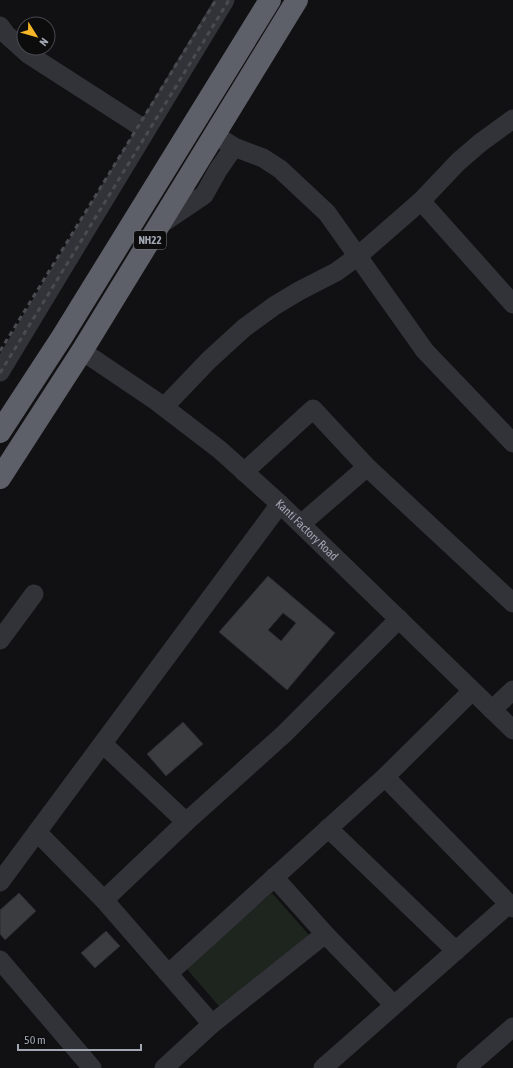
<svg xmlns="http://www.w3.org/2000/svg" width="513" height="1068" viewBox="0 0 513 1068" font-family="'Asap Condensed',sans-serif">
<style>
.green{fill:#1d251e}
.building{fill:#3b3c40;stroke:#2b2b2f;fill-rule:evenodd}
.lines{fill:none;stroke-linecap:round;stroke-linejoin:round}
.minor{stroke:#323338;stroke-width:19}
.highway{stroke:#5e6069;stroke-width:22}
.rail{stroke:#494b51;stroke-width:3;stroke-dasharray:5 4;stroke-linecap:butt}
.labels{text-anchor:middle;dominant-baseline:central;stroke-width:3.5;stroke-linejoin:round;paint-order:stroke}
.shield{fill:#0c0c0d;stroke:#757882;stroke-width:1}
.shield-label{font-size:11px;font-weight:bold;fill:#a2a7b4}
.street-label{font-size:12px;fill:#a2a7b4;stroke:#0c0c0d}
</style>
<rect width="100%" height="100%" fill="#111113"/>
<polygon class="green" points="272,893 310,936 224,1012 186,968"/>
<g class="building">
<path d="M 268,576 L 335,633 L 287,690 L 219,632 ZM 283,613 L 296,623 L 281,641 L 268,630 Z"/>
<polygon points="183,722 203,744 166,776 147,754"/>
<polygon points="19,893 36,911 5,940 0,934 0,910"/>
<polygon points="106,931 120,946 95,968 81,953"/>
</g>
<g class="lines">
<g class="minor">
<polyline points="0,26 6,34 28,54 146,130"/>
<polyline points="214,134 234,147 263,158 280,169 327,213 425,351 513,443"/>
<polyline points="421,201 513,304"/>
<polyline points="161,224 204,195 218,170 234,147"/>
<path id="s1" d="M 82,351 L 156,401 L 220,450 L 280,504 L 513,730"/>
<polyline points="0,372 225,0"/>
<polyline points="164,407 209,360 244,328 274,306 299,291 336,272 358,256 421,201 458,162 480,143 513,119"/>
<polyline points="244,472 313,409 367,467 513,603"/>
<polyline points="301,524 367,467"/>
<polyline points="0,640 34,594"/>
<polyline points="492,710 513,690"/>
<polyline points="103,744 186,822"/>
<polyline points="385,777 513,908"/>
<polyline points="328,828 456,951"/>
<polyline points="37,832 104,900 212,1024"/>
<polyline points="274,877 325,934"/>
<polyline points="0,882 280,504"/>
<polyline points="104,900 186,822 284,734 399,619"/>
<polyline points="0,960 92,1068"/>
<polyline points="169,973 385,777 472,691"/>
<polyline points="164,1068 212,1024 325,934 394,1005"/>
<polyline points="323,1068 509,904"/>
<polyline points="466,1068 513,1027"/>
</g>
<g class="highway">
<polyline points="0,432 62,337 270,0"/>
<polyline points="0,478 82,351 297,0"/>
</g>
<g class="rail">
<polyline points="0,351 216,0"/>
<polyline points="0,373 229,0"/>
</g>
</g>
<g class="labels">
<rect class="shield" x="134" y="231" width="32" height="18" rx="3"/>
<g class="shield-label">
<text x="150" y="240">NH22</text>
</g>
<g class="street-label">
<text stroke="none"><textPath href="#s1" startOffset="288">Kanti Factory Road</textPath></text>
</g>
</g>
<g transform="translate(36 36) rotate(127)"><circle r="19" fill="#0c0c0d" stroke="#484a50"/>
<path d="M0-3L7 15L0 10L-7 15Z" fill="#f5b627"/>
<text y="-6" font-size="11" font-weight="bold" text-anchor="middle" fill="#a2a7b4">N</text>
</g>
<path d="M18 1044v6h123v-6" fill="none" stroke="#a2a7b4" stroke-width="2"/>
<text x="24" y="1044" font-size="12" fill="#a2a7b4" stroke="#0c0c0d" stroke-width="3" paint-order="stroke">50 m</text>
</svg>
